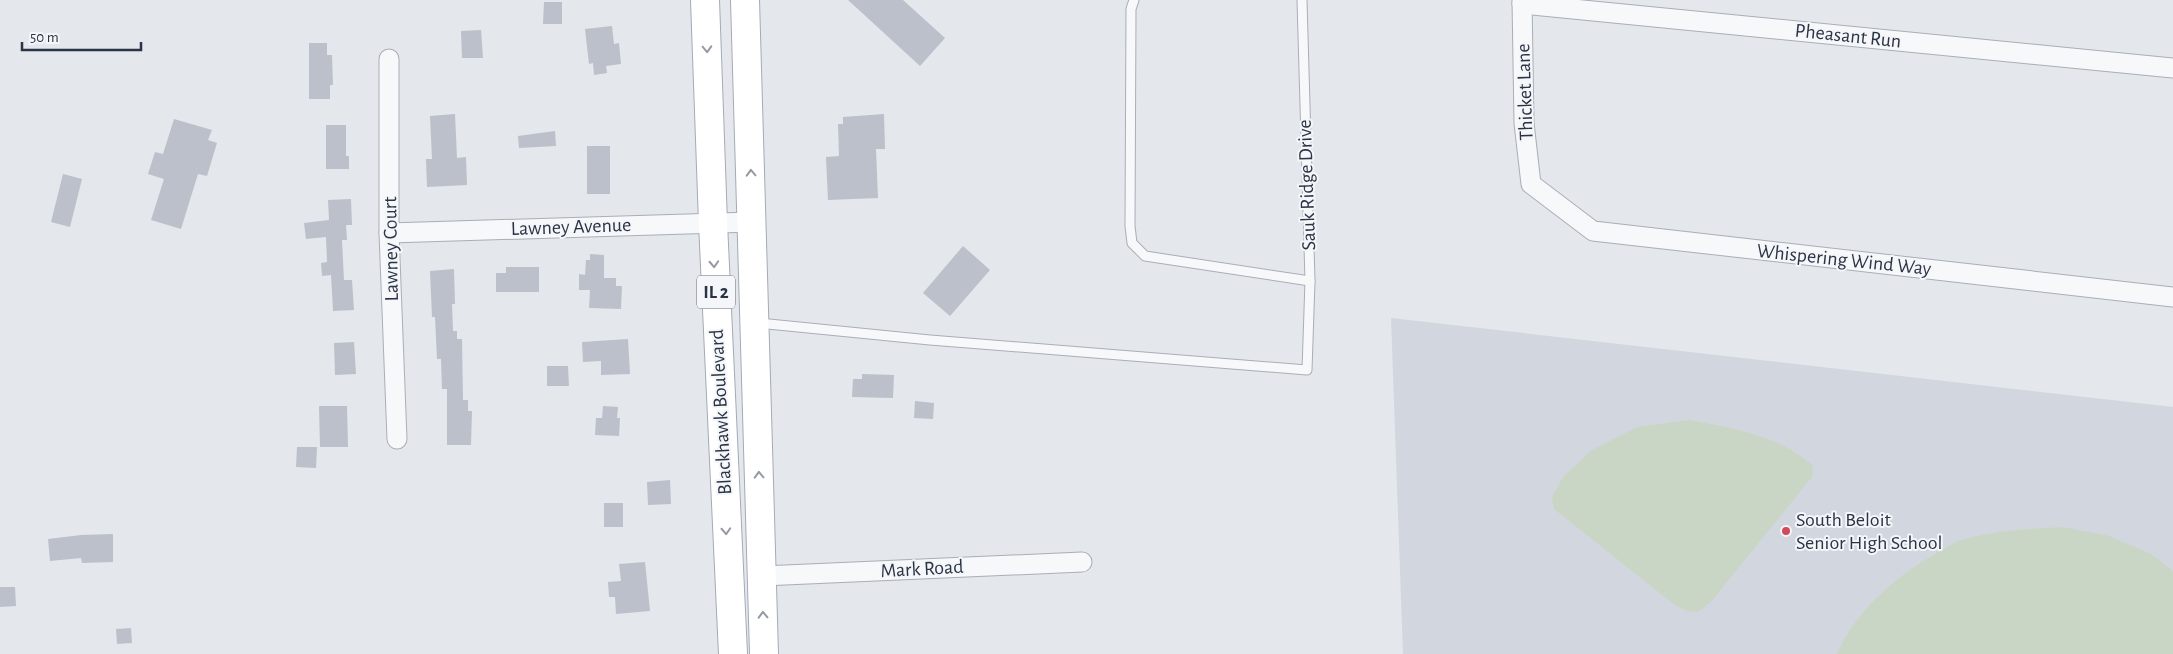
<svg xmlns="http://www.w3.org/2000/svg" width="2173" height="654" viewBox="0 0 2173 654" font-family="'Alegreya Sans',sans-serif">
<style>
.built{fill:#d2d6de}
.green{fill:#c9d6c5}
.building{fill:#bbc0ca}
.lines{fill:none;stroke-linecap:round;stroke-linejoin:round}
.lane-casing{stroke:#a9aeb7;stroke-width:11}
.street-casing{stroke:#a9aeb7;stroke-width:21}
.primary-casing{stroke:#a3abb8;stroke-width:30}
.lane{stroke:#f7f8fa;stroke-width:9}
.street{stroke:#f7f8fa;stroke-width:19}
.primary{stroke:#fff;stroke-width:28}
.oneway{stroke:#959aa2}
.poi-dot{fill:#d1495b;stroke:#f4f6f9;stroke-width:2}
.labels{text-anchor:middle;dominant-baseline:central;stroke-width:4;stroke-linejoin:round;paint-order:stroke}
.shield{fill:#f4f6f9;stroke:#676e7b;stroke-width:1}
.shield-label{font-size:19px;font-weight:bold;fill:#2b3445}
.street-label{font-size:20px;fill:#2b3445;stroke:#f4f6f9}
.poi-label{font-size:20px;fill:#2b3445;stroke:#f4f6f9;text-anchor:start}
</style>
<rect width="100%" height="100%" fill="#e4e7ec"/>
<polygon class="built" points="1391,318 2173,407 2173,654 1403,654"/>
<g class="green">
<path d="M 1689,420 C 1731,428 1780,435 1813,466 L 1812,477 L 1710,603 L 1698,612 L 1687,611 L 1676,606 L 1554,509 L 1552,497 L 1563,477 L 1592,450 L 1637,427 Z"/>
<path d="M 2063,527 L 2109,536 L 2151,554 L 2173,571 L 2173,654 L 1837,654 C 1857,608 1901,572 1944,549 C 1951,545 1958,540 1965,539 C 1997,530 2030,529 2063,527 Z"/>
</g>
<g class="building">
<polygon points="848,0 903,0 945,38 920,66"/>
<polygon points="544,2 562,2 562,24 543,24"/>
<polygon points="612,26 614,44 619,43 621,64 606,66 607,73 594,75 593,63 589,64 585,29"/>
<polygon points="481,30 483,58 462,58 461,31"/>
<polygon points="309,43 327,43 327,55 332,55 333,85 330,85 330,99 309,99"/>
<polygon points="455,114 457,158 466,157 467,185 427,187 426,159 432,159 430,116"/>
<polygon points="884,114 885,149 876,149 878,198 828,200 826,157 839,156 838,124 843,124 843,117"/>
<polygon points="174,119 212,130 208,140 217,143 207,176 198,174 181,229 151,220 164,179 148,174 155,152 163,154"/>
<polygon points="326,125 346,125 346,156 349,156 349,169 326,169"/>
<polygon points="555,131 556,146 519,148 518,136"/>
<rect x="587" y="146" width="23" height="48"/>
<polygon points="63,174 82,179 70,227 51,222"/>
<polygon points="351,199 352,225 346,225 347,240 342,240 344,280 352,280 354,310 333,311 331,275 322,276 321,263 327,262 326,237 306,239 304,223 329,220 328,200"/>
<polygon points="963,246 990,270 950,316 923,293"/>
<polygon points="590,254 604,255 604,278 616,278 616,286 622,286 621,309 589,308 590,290 579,290 579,274 585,275 586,260 590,260"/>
<polygon points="506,267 539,267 539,292 496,292 496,273 506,273"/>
<polygon points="454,269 455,304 452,304 453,331 457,331 457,339 462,339 463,400 468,400 468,411 472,411 471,445 447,445 447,389 442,389 441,359 437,359 435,317 432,317 430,271"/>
<polygon points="628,339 630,374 601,375 601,361 583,362 582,342"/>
<polygon points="354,342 356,374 335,375 334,343"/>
<polygon points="547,366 568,366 569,386 547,386"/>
<polygon points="862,374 894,375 893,398 852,397 853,379 862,379"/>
<polygon points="915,401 934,403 933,419 914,418"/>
<polygon points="319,406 347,406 348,447 320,447"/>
<polygon points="603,406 618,407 617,418 620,418 619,436 595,435 596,418 602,418"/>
<polygon points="297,447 317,447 316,468 296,467"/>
<polygon points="670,480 671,504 648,505 647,482"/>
<rect x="604" y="503" width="19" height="24"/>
<polygon points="113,534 113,562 82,563 81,558 50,561 48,539 81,535"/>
<polygon points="645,562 650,611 616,614 615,597 609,597 608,582 621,581 619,564"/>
<polygon points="0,587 15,587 16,606 0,607"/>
<polygon points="131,628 132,643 117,644 116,629"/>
</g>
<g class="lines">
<defs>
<g id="lane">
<polyline points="1134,0 1131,9 1130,226 1132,243 1145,256 1310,281"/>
<polyline points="758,323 930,340 1307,370 1310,281 1302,0"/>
</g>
<g id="street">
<polyline points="1522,0 1524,123 1531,184 1593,231 2173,297"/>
<polyline points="1522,4 2173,68"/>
<polyline points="389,59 389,233 397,439"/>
<polyline points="389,233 752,222"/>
<polyline points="762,576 1082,562"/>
</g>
<g id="primary">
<polyline points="705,0 713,223 733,654"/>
<polyline points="745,0 764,654"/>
</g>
</defs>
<use href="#lane" class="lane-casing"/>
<use href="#street" class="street-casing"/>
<use href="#primary" class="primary-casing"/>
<use href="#lane" class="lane"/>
<use href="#street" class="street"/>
<use href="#primary" class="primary"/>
</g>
<defs><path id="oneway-chevron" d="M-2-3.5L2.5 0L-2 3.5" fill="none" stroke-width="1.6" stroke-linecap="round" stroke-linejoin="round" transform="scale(1.25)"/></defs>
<g class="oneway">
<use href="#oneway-chevron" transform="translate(707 49) rotate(88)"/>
<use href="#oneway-chevron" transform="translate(751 173) rotate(-92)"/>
<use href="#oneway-chevron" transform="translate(714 264) rotate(87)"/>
<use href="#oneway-chevron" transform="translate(759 475) rotate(-92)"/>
<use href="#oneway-chevron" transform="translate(726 531) rotate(87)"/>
<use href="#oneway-chevron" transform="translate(763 615) rotate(-92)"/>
</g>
<circle class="poi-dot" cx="1786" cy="531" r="5"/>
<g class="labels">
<rect class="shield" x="697" y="275.5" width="38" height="33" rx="4"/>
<g class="shield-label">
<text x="716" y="292">IL 2</text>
</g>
<g class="street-label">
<text transform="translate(1848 36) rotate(6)">Pheasant Run</text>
<text transform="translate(1525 92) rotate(-92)">Thicket Lane</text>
<text transform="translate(1307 185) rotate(-92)">Sauk Ridge Drive</text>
<text transform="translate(571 227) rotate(-2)">Lawney Avenue</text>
<text transform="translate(391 249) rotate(-91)">Lawney Court</text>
<text transform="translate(1844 260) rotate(6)">Whispering Wind Way</text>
<text transform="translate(721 412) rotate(-93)">Blackhawk Boulevard</text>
<text transform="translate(922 569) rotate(-3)">Mark Road</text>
</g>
<g class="poi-label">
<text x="1796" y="520">South Beloit<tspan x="1796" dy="23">Senior High School</tspan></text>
</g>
</g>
<path d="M22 42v8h119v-8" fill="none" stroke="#2b3445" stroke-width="2.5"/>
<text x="30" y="42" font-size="15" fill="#2b3445" stroke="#f4f6f9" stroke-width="4" paint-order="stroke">50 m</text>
</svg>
